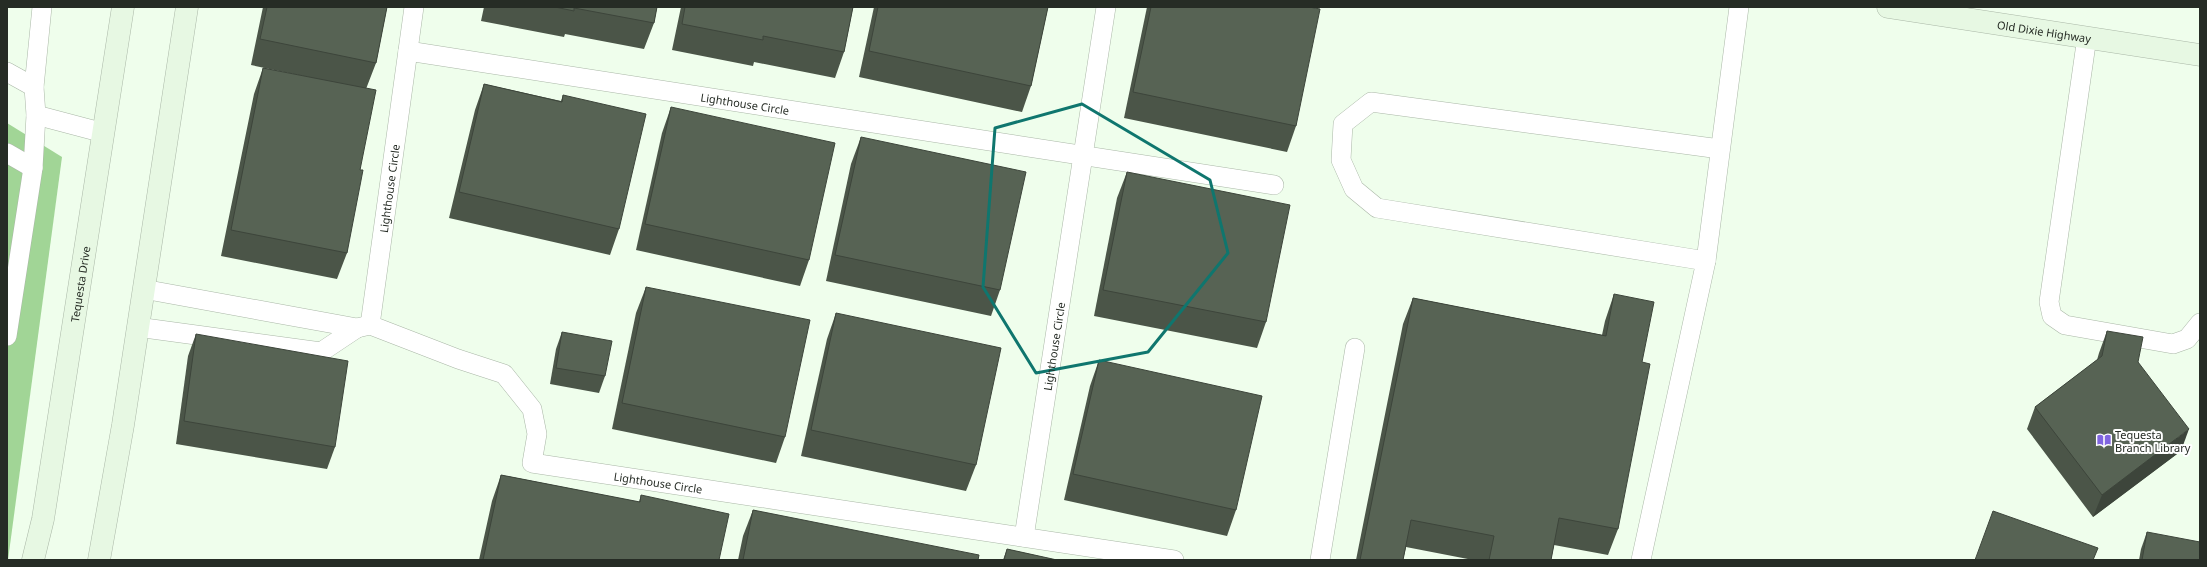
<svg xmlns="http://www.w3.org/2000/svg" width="2207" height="567" viewBox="0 0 2207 567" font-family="'Noto Sans',sans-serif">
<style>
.green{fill:#a1d596}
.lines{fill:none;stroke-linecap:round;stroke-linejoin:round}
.lane-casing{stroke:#aab7a7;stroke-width:20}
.secondary-casing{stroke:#aab7a7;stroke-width:23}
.lane{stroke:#fff;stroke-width:19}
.secondary{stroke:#e7f8e3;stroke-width:22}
.wall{fill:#4b5548}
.shaded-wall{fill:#3d453b}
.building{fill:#576354;stroke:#3d453b}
.marked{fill:none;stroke:#0f766e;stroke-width:3;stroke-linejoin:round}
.labels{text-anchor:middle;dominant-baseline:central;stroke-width:4;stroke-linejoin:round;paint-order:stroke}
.street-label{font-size:11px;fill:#262c25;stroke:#fff}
.poi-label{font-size:11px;fill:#262c25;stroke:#fff;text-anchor:start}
</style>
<rect width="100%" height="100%" fill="#effeec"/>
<polygon class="green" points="7,123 62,157 8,560 7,560"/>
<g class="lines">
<defs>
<g id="lane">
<polyline points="2087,37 2049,302 2052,316 2065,325 2173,344 2187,339 2200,323"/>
<path id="s1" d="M 408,51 L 1274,185"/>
<polyline points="7,72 34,87"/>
<polyline points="36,115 104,133"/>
<polyline points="7,153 33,168"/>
<polyline points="1706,261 1377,208 1354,189 1341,160 1343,124 1371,102 1720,149"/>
<path id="s2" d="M 143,289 L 357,328 L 370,325 L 458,359 L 504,374 L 532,409 L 537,434 L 532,463 L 1174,560"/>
<path id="s3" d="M 370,325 L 414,7"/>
<polyline points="137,327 321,352 357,328"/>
<polyline points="7,336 33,168 36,115 34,87 42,7"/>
<path id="s4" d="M 1024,537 L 1106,7"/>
<polyline points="1320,560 1355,348"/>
<polyline points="1641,560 1706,261 1739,7"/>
</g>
<g id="secondary">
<path id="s5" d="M 1888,7 L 2200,55"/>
<path id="s6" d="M 33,560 L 43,519 L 123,7"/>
<polyline points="99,560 123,425 187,7"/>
</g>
</defs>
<use href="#lane" class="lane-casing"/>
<use href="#secondary" class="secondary-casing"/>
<use href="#lane" class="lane"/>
<use href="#secondary" class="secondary"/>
</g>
<g class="wall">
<polygon points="263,7 387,7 376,63 366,89 360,170 347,253 337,279 221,256 254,94 263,68 322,80 251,65"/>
<polygon points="484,7 657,7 654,23 644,49 565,34 564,37 481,21"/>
<polygon points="681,7 853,7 844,52 835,78 754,62 753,66 672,50"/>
<polygon points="874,7 1048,7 1031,86 1022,112 859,77"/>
<polygon points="1147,7 1309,7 1296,126 1287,152 1124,118"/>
<polygon points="484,84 561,101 563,95 619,229 610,255 449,218 475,110"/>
<polygon points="671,107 809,260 800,286 636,250 662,133"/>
<polygon points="861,137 1000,290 991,316 826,281 851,164"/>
<polygon points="1127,172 1266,322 1257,348 1094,316 1117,198"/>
<polygon points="646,287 785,437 776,463 612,429 636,313"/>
<polygon points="1614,294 1642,362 1618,529 1608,555 1554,545 1551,560 1473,560 1406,547 1403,560 1356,560 1403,324 1413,298 1602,335 1605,321"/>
<polygon points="836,313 976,465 966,491 801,456 827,339"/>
<polygon points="2107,331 2138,362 2181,451 2093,517 2027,429 2035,407 2097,360 2099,353"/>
<polygon points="562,332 605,376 599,393 550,384 556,349"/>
<polygon points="196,334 335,447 327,469 176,444 188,356"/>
<polygon points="1099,360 1236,510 1227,536 1064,500 1090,386"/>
<polygon points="501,475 639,502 641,495 719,560 479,560 492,501"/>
<polygon points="753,510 978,560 738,560 743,536"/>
<polygon points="2147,532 2200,560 2139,560 2141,549"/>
<polygon points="1007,549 1057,560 1003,560"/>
</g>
<polygon class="shaded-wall" points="2189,429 2181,451 2093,517 2102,495"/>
<g class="building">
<polygon points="267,7 387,7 376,63 260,39"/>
<polygon points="555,7 657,7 654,23 574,8 574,11"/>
<polygon points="685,7 853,7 844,52 763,36 763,40 682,24"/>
<polygon points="878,7 1048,7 1031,86 869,51"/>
<polygon points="1151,7 1309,7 1320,9 1296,126 1133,92"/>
<polygon points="263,68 376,90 360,170 363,170 347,253 231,230"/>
<polygon points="484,84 562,102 563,95 646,114 619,229 459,192"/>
<polygon points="671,107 835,143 809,260 645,224"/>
<polygon points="861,137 1026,172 1000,290 835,255"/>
<polygon points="1127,172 1290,205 1266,322 1103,290"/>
<polygon points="646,287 810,320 785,437 622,403"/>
<polygon points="1614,294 1654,302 1642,362 1650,364 1618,529 1559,518 1551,560 1489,560 1494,536 1411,520 1403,560 1360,560 1413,298 1606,336"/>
<polygon points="836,313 1001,348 976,465 811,430"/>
<polygon points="2107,331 2143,337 2138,362 2189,429 2102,495 2035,407 2102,356"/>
<polygon points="562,332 612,341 605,376 556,368"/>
<polygon points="196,334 348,361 335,447 184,421"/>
<polygon points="1099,360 1262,396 1236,510 1073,474"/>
<polygon points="501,475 640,502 641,495 729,514 719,560 483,560"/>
<polygon points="753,510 979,555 978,560 743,560"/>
<polygon points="1993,511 2098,548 2093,560 1975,560"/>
<polygon points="2147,532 2200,542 2200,560 2142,560"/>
<polygon points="1007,549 1057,560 1004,560"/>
</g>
<path class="marked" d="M 1082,104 L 1210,180 L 1228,253 L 1148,352 L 1036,373 L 983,287 L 995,128 Z"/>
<defs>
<symbol id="library-bare" viewBox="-9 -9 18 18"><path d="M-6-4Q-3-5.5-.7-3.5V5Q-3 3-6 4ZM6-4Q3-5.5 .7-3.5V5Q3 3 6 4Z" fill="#8065e0" stroke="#fff" stroke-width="2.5" paint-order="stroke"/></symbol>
</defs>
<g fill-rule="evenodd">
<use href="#library-bare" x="2094" y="430" width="20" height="20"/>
</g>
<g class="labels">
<g class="street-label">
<text stroke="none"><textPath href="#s5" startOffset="158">Old Dixie Highway</textPath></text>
<text stroke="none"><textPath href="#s1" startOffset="341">Lighthouse Circle</textPath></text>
<text stroke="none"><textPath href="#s3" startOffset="138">Lighthouse Circle</textPath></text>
<text stroke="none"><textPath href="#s6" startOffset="280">Tequesta Drive</textPath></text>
<text stroke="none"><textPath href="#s4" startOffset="193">Lighthouse Circle</textPath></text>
<text stroke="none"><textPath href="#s2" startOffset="601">Lighthouse Circle</textPath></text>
</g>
<g class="poi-label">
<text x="2115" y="434">Tequesta<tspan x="2115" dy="13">Branch Library</tspan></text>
</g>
</g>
<rect width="2207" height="567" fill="none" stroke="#262c25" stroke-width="16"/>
</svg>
